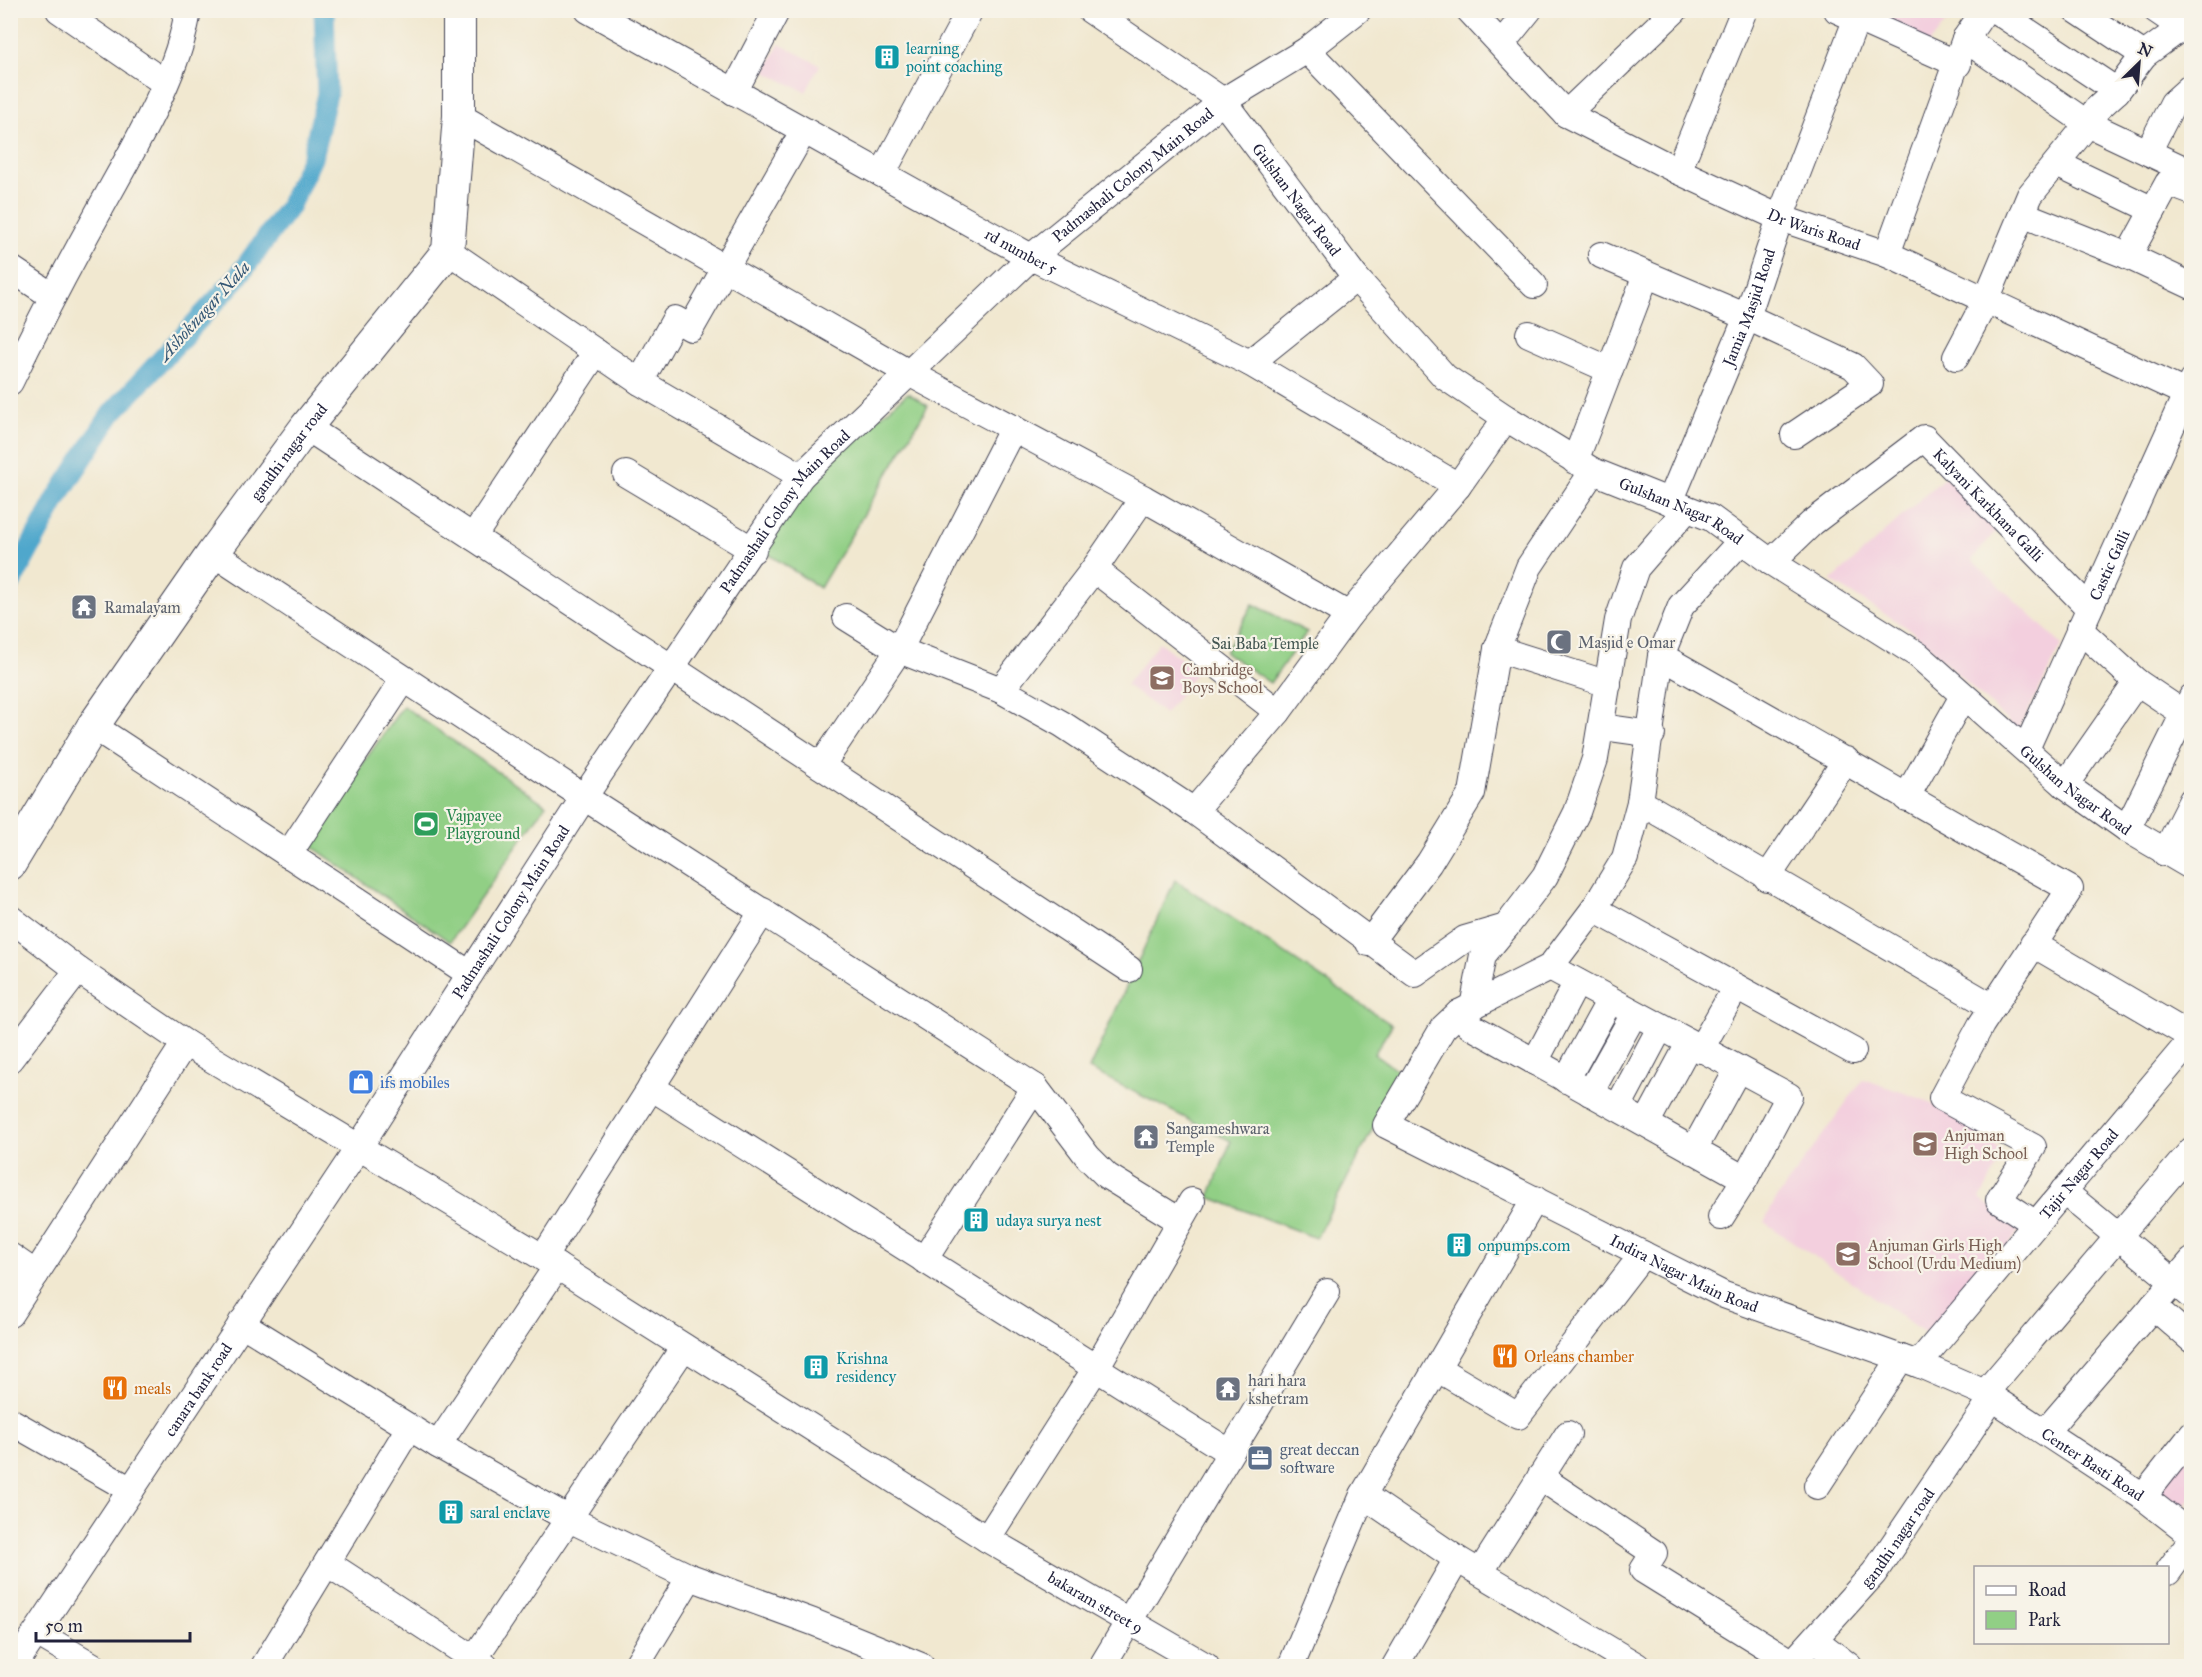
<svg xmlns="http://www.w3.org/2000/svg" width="2202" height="1677" viewBox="0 0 2202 1677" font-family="'IM FELL Great Primer',serif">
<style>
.built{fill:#f3cfde}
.green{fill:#91cf85;stroke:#5a7860;stroke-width:1.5}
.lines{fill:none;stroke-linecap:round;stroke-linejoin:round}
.canal{stroke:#4fa7cc;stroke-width:21}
.minor-casing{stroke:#414051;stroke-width:28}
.major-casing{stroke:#414051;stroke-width:34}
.minor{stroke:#fff;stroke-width:26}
.major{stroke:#fff;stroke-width:32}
.labels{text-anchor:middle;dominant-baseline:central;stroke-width:4.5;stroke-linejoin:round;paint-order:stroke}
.culture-label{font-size:16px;fill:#0d838f;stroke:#f7f3e8;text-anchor:start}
.street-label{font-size:16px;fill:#22223b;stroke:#f7f3e8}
.worship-label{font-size:16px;fill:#5b616d;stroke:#f7f3e8;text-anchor:start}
.park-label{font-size:16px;fill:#435651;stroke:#f7f3e8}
.education-label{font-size:16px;fill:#785e54;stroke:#f7f3e8;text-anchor:start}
.leisure-label{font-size:16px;fill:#27864d;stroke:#f7f3e8;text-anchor:start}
.shop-label{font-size:16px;fill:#366cbe;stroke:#f7f3e8;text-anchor:start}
.food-label{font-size:16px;fill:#c56008;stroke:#f7f3e8;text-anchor:start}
.service-label{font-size:16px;fill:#4e5e75;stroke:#f7f3e8;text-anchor:start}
.water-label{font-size:18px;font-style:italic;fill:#345775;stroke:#f7f3e8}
</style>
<rect width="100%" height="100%" fill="#f7f3e8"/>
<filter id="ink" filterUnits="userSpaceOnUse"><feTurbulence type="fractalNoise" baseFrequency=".0167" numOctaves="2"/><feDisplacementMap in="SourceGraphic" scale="12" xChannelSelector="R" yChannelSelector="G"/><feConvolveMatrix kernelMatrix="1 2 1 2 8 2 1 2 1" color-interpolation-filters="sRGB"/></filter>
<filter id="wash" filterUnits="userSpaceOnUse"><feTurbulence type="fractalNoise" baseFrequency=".008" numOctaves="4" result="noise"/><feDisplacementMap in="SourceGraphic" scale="24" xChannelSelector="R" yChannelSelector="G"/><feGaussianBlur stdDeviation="1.35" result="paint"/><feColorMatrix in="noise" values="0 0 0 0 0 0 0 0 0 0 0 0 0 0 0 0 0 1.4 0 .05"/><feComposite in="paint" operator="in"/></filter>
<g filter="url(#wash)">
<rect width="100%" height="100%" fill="#f1e8d0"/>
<g class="built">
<polygon points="1868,11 1955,11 1928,45"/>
<polygon points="779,44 820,65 806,92 765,72"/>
<polygon points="1945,477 1998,528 1972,560 2062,645 2018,731 1911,630 1831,581"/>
<polygon points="1159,642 1197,671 1165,714 1126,685"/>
<polygon points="1863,1079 1925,1100 1992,1141 2003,1156 1980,1199 2020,1231 1933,1338 1764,1222 1775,1201"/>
<polygon points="2191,1446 2191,1497 2182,1509 2157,1490"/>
</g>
<g class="green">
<polygon points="908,393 928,406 820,588 762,550 809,476"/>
<polygon points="1253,604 1307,632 1270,683 1225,652"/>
<polygon points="403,706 546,805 450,942 307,843"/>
<polygon points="1175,880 1392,1025 1374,1054 1402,1073 1316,1238 1209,1197 1231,1141 1089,1069"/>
</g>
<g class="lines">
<polyline class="canal" points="10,585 58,496 112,413 237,278 289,207 312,158 327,94 324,10"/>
</g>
</g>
<g filter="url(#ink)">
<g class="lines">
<defs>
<g id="minor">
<polyline points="59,10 165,83"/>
<path id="s1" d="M 588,10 L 1031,257 L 1250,363 L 1458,486"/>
<path id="s2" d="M 1090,10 L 1223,101 L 1356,278 L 1445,377 L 1506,418 L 1593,471 L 1711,518 L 1771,562 L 1918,655 L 2065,785 L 2127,829 L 2192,867"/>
<path id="s3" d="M 1469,10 L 1566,114 L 1678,171 L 1780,218 L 1887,254 L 2192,396"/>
<polyline points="1837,10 1958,64"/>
<polyline points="1995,10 2117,91"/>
<polyline points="2076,10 2144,55"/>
<polyline points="2156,10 2181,27"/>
<polyline points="1965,39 2088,124 2192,173"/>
<polyline points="1502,43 1529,10"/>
<polyline points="1307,50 1534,285"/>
<polyline points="734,92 777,10"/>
<polyline points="1566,114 1675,10"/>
<polyline points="459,116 909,373 1143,498 1349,615"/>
<polyline points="2148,152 2173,103 2192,86"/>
<polyline points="2057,164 2153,210"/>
<polyline points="1678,171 1744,10"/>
<polyline points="882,174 970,10"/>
<polyline points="2022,214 2128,256 2192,286"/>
<polyline points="448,251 640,382 801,476"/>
<polyline points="1887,254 1965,39 1985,10"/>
<polyline points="1601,255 1747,317 1853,366 1870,384 1794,435"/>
<polyline points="2128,256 2168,183 2192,192"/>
<polyline points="10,268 52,296"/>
<polyline points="1529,334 1610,370"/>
<polyline points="1956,357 1986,300 2030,195 2088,124 2096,110 2117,91 2144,55 2192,20"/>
<polyline points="1250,363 1356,278"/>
<path d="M 10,382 C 38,324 68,267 99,211 C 130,154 179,75 188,10"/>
<polyline points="640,382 675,319 691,328 803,132"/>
<polyline points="306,427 1129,969"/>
<polyline points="1575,461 1646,275"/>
<polyline points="626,474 753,550"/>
<path id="s4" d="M 1670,502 L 1747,317 L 1780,218 L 1860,10"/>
<polyline points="473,537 596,352"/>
<path id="s5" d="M 1741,541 L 1681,606 L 1661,656 L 1640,802 L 1625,858 L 1594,909 L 1550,967 L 1459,1013 L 1443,1028 L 1386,1125 L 1724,1295 L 1918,1364 L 1985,1393 L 2143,1497 L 2192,1535"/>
<polyline points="213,553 584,797 1035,1087 924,1260"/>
<path id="s6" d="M 1771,562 L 1812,523 L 1924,438 L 2089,608"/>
<polyline points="1094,569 1278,712"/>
<polyline points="846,617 899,650 1001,690 1062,724 1194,811 1415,974 1465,939 1506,927 1545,876 1577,812 1595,759 1618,620 1636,568 1687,509"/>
<polyline points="2079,629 2137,682 2183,713"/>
<polyline points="1497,649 1608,684"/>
<path d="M 1661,656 C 1798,733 1933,813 2070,889 L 1981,1025 L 1942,1098 L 2033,1147 L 1999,1200 L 2034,1223"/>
<polyline points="1001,690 1094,569 1143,498"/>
<polyline points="93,726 470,974"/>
<polyline points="1602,727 1652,734"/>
<path id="s7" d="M 2026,749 L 2192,381"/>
<polyline points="821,766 899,650 1013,428"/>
<polyline points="2065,785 2137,682"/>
<polyline points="1906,798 1963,696"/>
<polyline points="1640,802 1993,1007"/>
<polyline points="1194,811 1278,712 1349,615 1458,486 1506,418"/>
<polyline points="2127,829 2192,697"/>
<polyline points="2165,853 2192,800"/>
<polyline points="288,855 404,679"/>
<polyline points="1767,878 1846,760"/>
<polyline points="1594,909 1853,1051"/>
<path id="s8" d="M 10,918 L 78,970 L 185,1043 L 557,1266 L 987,1539 L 1206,1666"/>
<polyline points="1369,943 1429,863 1472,793 1497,649 1529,567 1593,471"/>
<polyline points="2033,944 2192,1037"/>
<polyline points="1550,967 1789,1096 1745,1179 1721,1217"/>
<polyline points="1473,1007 1483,955 1506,927"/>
<polyline points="1459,1013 1469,1025 1745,1179"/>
<polyline points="1700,1050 1736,987"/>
<polyline points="10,1059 78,970"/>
<polyline points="1535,1062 1577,982"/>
<polyline points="1566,1080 1610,1000"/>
<polyline points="651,1087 1229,1452"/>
<polyline points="1035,1087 1088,1157 1107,1176 1180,1221"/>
<polyline points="1590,1093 1634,1014"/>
<polyline points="1618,1107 1660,1028"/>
<polyline points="1647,1122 1689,1044"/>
<polyline points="1693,1151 1738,1069"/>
<polyline points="2063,1191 2192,1297"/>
<polyline points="10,1256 36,1274"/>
<polyline points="543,1258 763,911"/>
<polyline points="2153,1306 2192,1340"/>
<polyline points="10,1314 185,1043"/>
<polyline points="241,1323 438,1445 569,1519 690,1577 813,1622 921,1666"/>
<path id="s9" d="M 1918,1364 L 2192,1039"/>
<polyline points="1438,1369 1518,1416 1643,1254"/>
<polyline points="1985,1393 2192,1150"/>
<polyline points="10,1421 131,1490"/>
<polyline points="2045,1432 2192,1261"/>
<polyline points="438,1445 557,1266"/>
<polyline points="1540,1477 1654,1553 1643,1570 1793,1663"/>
<polyline points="1817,1486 1901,1358"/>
<polyline points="1363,1495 1457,1559 1637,1666"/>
<polyline points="2143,1497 2192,1435"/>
<polyline points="987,1539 1096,1368 1192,1201"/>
<polyline points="327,1563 485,1666"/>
<polyline points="1481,1571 1568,1434"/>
<polyline points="2168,1572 2192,1539"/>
<polyline points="37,1633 93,1666"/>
<polyline points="1815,1640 1849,1666"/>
<polyline points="474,1659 684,1347"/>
<path id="s10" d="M 14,1666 L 359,1147 L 584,797 L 801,476 L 1031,257 L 1223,101 L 1307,50 L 1358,10"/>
<polyline points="264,1666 409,1428"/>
<polyline points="636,1666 690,1577"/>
<polyline points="1102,1666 1327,1292"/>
<polyline points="1291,1666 1363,1495 1535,1199"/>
<polyline points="1395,1666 1457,1559"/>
<path id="s11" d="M 1790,1666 L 1874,1573 L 1993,1397"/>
</g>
<g id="major">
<path id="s12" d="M 10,864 L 93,726 L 213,553 L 306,427 L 448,251 L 459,116 L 459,10"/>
</g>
</defs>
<use href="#minor" class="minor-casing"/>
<use href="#major" class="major-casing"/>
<use href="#minor" class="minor"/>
<use href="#major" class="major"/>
</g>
</g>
<defs>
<symbol id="building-square" viewBox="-11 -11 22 22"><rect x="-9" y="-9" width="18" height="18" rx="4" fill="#0f9aa8" stroke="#f7f3e8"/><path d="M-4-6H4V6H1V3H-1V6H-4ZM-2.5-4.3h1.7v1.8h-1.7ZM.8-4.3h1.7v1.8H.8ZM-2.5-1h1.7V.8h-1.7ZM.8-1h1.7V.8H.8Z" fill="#fff"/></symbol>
<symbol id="temple-square" viewBox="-11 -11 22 22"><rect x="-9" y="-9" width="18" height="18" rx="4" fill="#6b7280" stroke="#f7f3e8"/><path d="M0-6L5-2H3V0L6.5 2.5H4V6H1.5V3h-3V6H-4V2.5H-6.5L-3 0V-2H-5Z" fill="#fff"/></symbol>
<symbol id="mosque-square" viewBox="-11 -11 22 22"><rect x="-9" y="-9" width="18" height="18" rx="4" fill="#6b7280" stroke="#f7f3e8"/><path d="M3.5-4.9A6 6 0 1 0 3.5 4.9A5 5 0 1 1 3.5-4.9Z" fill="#fff"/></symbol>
<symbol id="school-square" viewBox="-11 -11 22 22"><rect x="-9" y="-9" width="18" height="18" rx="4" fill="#8d6e63" stroke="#f7f3e8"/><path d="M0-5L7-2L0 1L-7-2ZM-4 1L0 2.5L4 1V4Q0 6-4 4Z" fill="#fff"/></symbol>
<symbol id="stadium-square" viewBox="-11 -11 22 22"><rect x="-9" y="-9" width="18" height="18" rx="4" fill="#2e9e5b" stroke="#f7f3e8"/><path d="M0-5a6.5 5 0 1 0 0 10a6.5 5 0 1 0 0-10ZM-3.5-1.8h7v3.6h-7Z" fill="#fff"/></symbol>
<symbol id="shop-square" viewBox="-11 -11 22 22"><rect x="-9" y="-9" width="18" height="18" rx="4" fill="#3f7fe0" stroke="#f7f3e8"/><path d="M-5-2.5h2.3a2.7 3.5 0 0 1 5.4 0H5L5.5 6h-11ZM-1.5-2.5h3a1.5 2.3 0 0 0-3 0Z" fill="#fff"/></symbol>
<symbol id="restaurant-square" viewBox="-11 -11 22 22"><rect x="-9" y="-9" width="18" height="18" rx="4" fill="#e8710a" stroke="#f7f3e8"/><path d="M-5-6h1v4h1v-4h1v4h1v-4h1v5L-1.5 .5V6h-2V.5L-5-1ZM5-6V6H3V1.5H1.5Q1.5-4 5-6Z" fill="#fff"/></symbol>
<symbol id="office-square" viewBox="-11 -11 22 22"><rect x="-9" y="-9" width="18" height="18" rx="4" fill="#5c6f8a" stroke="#f7f3e8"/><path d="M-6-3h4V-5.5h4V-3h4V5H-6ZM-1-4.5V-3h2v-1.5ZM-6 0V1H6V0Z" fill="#fff"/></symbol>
</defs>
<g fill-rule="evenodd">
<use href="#building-square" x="872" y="42" width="30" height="30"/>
<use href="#temple-square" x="69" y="592" width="30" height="30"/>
<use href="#mosque-square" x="1544" y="627" width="30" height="30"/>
<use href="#school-square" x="1147" y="663" width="30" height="30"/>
<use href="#stadium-square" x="411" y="809" width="30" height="30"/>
<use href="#shop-square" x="346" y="1067" width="30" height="30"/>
<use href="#temple-square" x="1131" y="1122" width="30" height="30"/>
<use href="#school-square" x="1910" y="1129" width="30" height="30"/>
<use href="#building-square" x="961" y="1205" width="30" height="30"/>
<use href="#building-square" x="1444" y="1230" width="30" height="30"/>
<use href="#school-square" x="1833" y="1239" width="30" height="30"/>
<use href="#restaurant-square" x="1490" y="1341" width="30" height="30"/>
<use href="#building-square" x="801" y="1352" width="30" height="30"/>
<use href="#restaurant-square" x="100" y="1373" width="30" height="30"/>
<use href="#temple-square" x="1213" y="1374" width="30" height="30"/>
<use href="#office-square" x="1245" y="1443" width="30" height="30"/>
<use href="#building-square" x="436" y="1497" width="30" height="30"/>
</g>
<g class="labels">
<g class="culture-label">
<text x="906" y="48">learning<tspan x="906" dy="18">point coaching</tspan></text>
<text x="996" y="1220">udaya surya nest</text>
<text x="1478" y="1245">onpumps.com</text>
<text x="836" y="1358">Krishna<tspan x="836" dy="18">residency</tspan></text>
<text x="470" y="1512">saral enclave</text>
</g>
<g class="street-label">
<text stroke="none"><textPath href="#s10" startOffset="1875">Padmashali Colony Main Road</textPath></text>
<text stroke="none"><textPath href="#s2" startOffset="284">Gulshan Nagar Road</textPath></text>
<text stroke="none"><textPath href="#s3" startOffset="416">Dr Waris Road</textPath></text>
<text stroke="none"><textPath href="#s1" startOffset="496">rd number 5</textPath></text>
<text stroke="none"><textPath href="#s4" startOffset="210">Jamia Masjid Road</textPath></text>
<text stroke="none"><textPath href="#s12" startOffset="498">gandhi nagar road</textPath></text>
<text stroke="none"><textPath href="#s6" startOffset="290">Kalyani Karkhana Galli</textPath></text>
<text stroke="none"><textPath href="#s10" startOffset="1389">Padmashali Colony Main Road</textPath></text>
<text stroke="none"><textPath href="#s2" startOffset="788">Gulshan Nagar Road</textPath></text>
<text stroke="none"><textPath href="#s7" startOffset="202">Castic Galli</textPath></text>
<text stroke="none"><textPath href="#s2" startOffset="1274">Gulshan Nagar Road</textPath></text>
<text stroke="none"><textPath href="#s10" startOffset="903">Padmashali Colony Main Road</textPath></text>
<text stroke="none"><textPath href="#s9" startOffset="249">Tajir Nagar Road</textPath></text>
<text stroke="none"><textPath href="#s5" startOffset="1050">Indira Nagar Main Road</textPath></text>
<text stroke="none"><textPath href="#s10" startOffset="332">canara bank road</textPath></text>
<text stroke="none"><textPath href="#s5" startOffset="1503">Center Basti Road</textPath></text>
<text stroke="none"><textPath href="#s11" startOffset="168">gandhi nagar road</textPath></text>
<text stroke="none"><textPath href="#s8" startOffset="1284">bakaram street 9</textPath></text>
</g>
<g class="worship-label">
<text x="104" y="607">Ramalayam</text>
<text x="1578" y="642">Masjid e Omar</text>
<text x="1166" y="1128">Sangameshwara<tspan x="1166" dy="18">Temple</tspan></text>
<text x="1248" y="1380">hari hara<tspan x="1248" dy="18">kshetram</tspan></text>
</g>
<g class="park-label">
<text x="1265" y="643">Sai Baba Temple</text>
</g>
<g class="education-label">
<text x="1182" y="669">Cambridge<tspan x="1182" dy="18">Boys School</tspan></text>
<text x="1944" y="1135">Anjuman<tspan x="1944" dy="18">High School</tspan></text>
<text x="1868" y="1245">Anjuman Girls High<tspan x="1868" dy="18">School (Urdu Medium)</tspan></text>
</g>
<g class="leisure-label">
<text x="446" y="815">Vajpayee<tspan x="446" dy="18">Playground</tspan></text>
</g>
<g class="shop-label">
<text x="380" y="1082">ifs mobiles</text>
</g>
<g class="food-label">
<text x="1524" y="1356">Orleans chamber</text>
<text x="134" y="1388">meals</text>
</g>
<g class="service-label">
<text x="1280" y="1449">great deccan<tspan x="1280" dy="18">software</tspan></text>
</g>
<g class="water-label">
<text transform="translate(204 311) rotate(-48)">Ashoknagar Nala</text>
</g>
</g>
<rect width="2202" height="1677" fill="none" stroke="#f7f3e8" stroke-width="36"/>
<rect x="1974" y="1566" width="195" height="78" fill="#f7f3e8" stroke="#a29fa3" stroke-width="1.5"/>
<rect x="1986" y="1586" width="30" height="9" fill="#ffffff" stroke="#a29fa3" stroke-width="1.5"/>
<text x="2028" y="1596" font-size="18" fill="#22223b">Road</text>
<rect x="1986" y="1611" width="30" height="18" fill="#91cf85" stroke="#a29fa3" stroke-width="1.5"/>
<text x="2028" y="1626" font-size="18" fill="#22223b">Park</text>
<g transform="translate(2139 63) rotate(25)" stroke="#f7f3e8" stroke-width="4.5" paint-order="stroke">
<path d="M0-4.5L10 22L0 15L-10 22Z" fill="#22223b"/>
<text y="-9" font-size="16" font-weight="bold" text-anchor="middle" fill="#22223b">N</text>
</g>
<path d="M36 1632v9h154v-9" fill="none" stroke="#22223b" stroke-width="3"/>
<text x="45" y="1632" font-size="18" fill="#22223b" stroke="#f7f3e8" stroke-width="4.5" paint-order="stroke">50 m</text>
</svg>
